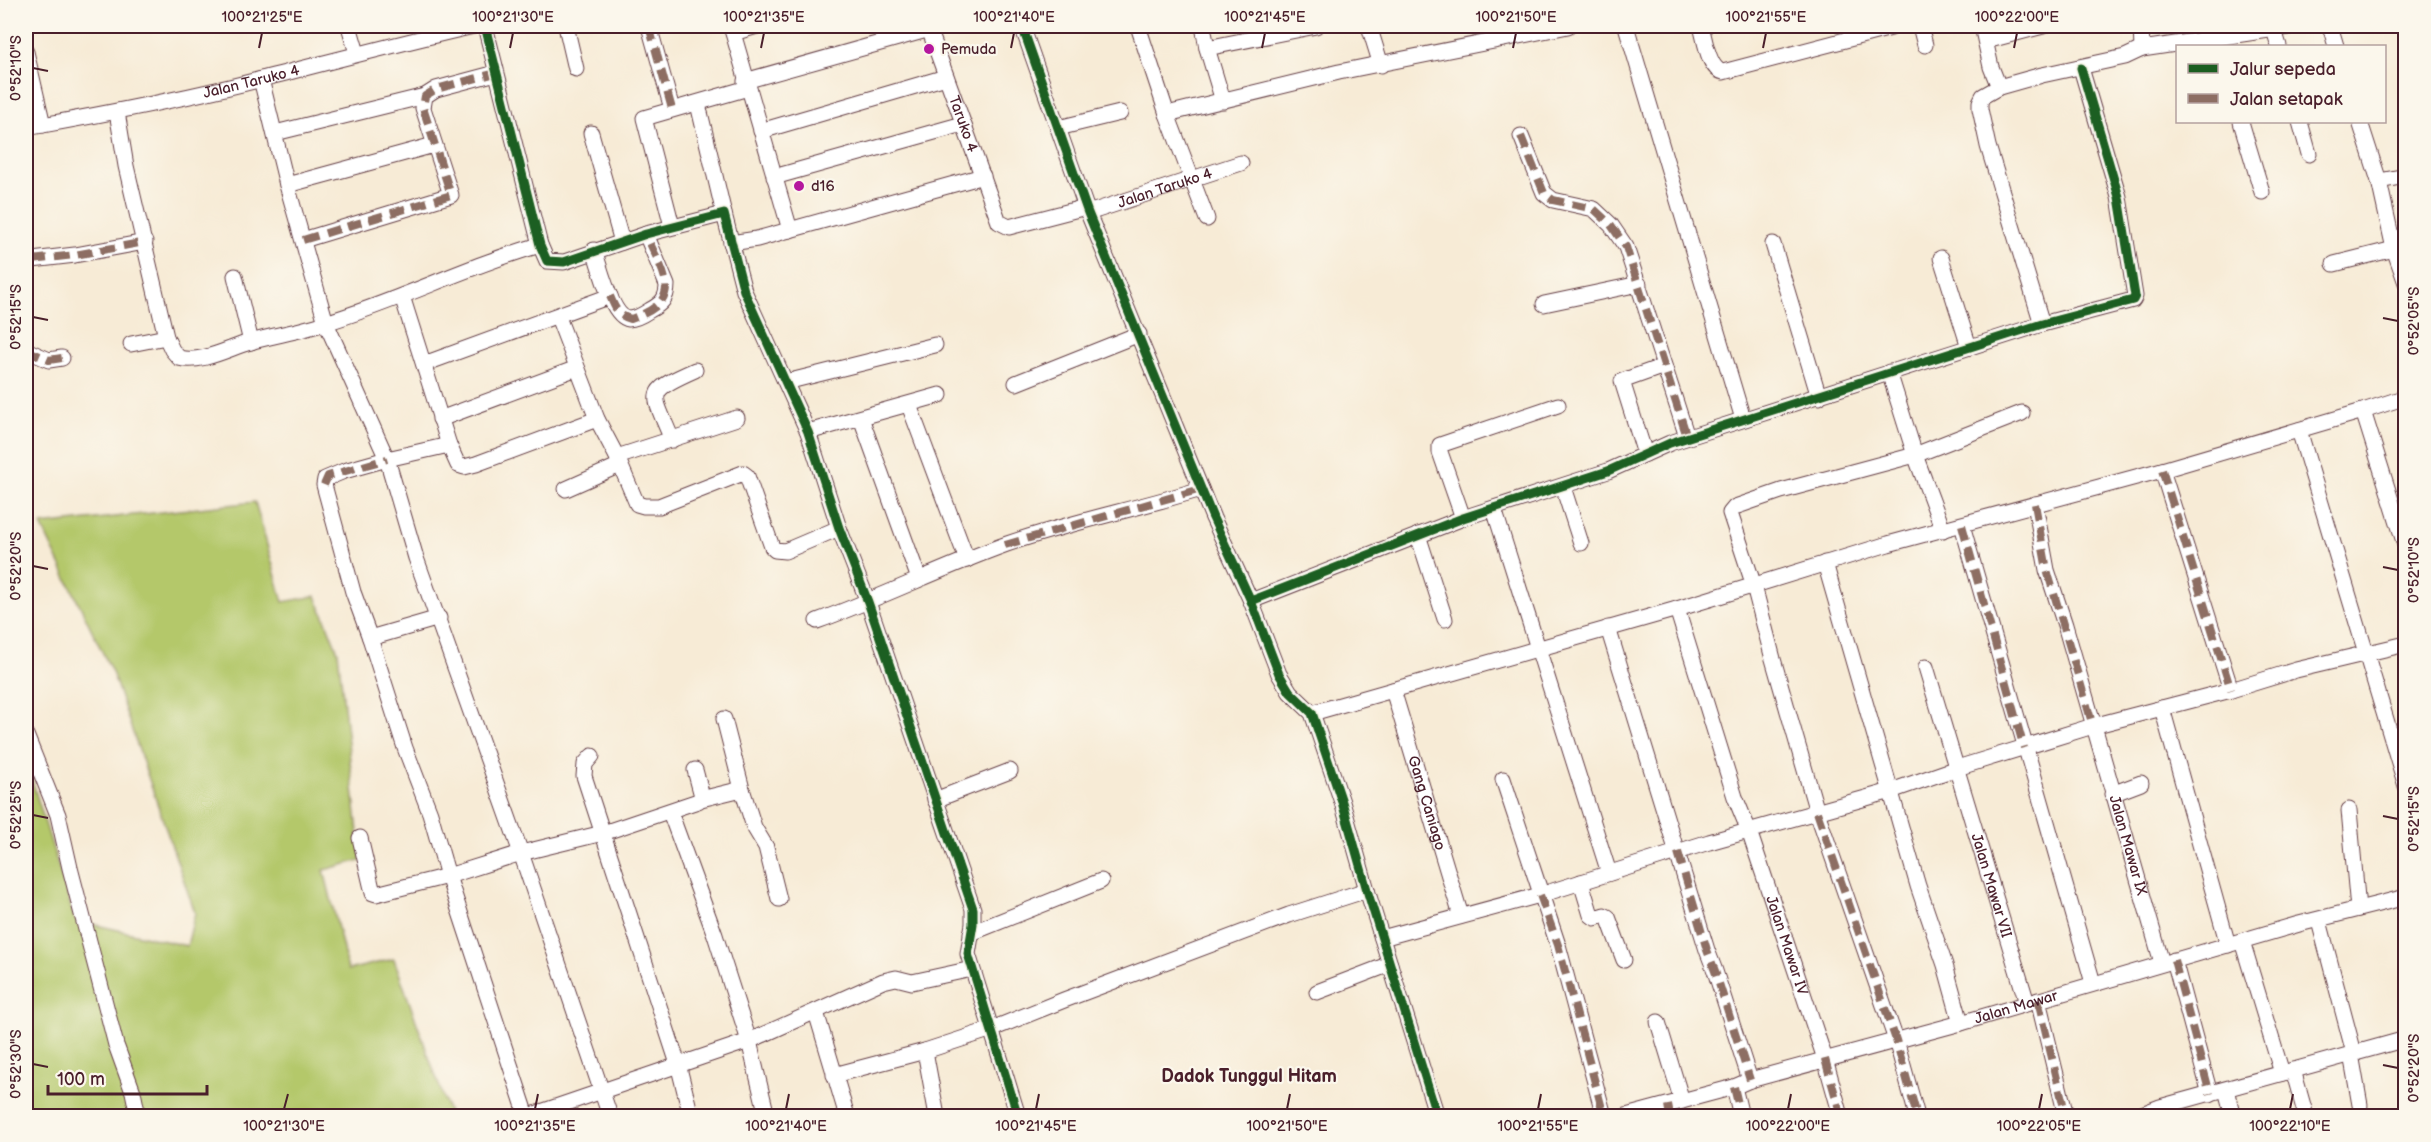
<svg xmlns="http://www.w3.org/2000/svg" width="2431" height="1142" viewBox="0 0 2431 1142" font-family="'Balsamiq Sans',sans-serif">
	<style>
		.green { fill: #b4c86b; stroke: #7f744b; stroke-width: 1.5 }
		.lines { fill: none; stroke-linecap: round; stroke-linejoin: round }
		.minor-casing { stroke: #643e45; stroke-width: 17 }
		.minor { stroke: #fff; stroke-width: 15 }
		.quiet { stroke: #8d6e63; stroke-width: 8; stroke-dasharray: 15 8; stroke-linecap: butt }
		.cycleway-casing { stroke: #fbf7ec; stroke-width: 13 }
		.cycleway { stroke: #1b5e20; stroke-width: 9 }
		.ticks { fill: none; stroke: #4a1f2b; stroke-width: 2 }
		.poi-dot { fill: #b5179e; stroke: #fbf7ec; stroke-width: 2 }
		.labels { text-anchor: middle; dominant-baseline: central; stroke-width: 4.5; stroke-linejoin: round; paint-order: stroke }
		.poi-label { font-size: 15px; fill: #4a1f2b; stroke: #fbf7ec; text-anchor: start }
		.street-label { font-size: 15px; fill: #4a1f2b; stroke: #fbf7ec }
		.quarter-label { font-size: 18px; font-weight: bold; fill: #4a1f2b; stroke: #fbf7ec }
		.neatline { fill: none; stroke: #4a1f2b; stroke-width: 2 }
		.ticks-label { font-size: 15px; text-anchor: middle; fill: #4a1f2b }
	</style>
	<rect width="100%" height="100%" fill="#fbf7ec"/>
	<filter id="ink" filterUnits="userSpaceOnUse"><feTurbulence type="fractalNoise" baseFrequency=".0167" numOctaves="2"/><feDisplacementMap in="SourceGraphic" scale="12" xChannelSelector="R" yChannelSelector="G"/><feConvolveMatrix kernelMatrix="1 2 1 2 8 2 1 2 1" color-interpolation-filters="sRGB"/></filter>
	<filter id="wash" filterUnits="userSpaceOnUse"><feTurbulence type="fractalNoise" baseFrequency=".008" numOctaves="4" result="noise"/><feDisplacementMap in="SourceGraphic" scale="24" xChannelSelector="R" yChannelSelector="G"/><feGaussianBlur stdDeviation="1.35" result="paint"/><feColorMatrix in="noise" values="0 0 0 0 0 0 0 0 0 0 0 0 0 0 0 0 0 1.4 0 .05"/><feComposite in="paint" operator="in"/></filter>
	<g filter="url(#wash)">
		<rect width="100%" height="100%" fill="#f7ebd6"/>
		<path class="green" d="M255 502 283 602 316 596 338 652 361 860 324 870 348 970 394 959 450 1116H26V761L75 920 187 946 195 913 112 672 41 525Z"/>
	</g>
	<g filter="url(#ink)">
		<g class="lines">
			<defs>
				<g id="minor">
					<path d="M349 26 357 53"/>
					<path d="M485 26 540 245 547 261 564 262 646 234 724 214 744 291 808 432 839 528 868 602 973 909V924L968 954 1018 1116"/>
					<path d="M566 26 576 69"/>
					<path d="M649 26 672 109"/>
					<path d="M731 26 790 230"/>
					<path id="s1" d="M928 26 999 222 1009 227 1086 207"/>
					<path d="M1022 26 1088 213 1213 518 1251 601 1279 674 1290 692 1312 713 1342 802 1367 890 1437 1116"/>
					<path d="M1138 26 1167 114 1339 72 1568 26"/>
					<path d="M1203 26 1207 48 1223 101"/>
					<path d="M1369 26 1381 65"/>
					<path d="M1626 26 1743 419"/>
					<path d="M1701 26C1705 39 1708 69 1723 72L1891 28"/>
					<path d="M1920 26 1925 45"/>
					<path d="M1982 26 1991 67 1999 87"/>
					<path d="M2141 26 2142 49 2296 26"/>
					<path d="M2330 26 2336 46"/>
					<path d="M2274 30 2279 46"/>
					<path d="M733 33 757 26"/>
					<path d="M1986 41 2043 26"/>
					<path d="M1207 48 1316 26"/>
					<path d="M26 52 43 125"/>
					<path d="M261 79 287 185 326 323 387 459 416 558 521 853 603 833 698 801 702 796 695 770"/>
					<path d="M745 81 930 29"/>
					<path d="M698 104 724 214"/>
					<path d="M117 112 126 166 166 337 172 350 179 358C201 364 229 348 250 342 275 335 301 331 325 323 399 301 466 266 540 245"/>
					<path d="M1167 114 1207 219"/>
					<path d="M2241 122 2262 192"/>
					<path d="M2300 122 2309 154"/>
					<path d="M2360 122 2379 181 2394 249 2406 283"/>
					<path id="s2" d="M26 128C105 114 184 99 262 79 333 61 403 42 474 26"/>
					<path d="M1058 128 1120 113"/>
					<path d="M761 131 946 77"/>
					<path d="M275 133 425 96"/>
					<path d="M591 133 622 242"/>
					<path d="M1521 136 1544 193 1553 200 1594 209 1611 225 1626 247 1687 437"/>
					<path d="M774 177 963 124"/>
					<path d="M2379 181 2406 176"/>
					<path d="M287 185 434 145"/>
					<path id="s3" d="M1088 213 1241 163"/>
					<path d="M672 226 644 118 748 88"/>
					<path d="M303 240 451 195 423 108 425 96 436 89 496 73"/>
					<path d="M731 243 757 239 983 176"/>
					<path d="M1773 244 1819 397"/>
					<path d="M594 250C600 266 611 317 629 319 636 319 644 314 650 310 661 304 667 299 667 285L646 234"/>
					<path d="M1941 258 1969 347"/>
					<path d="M32 260 75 255 145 242"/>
					<path d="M2334 264 2394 249"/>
					<path d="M235 276 251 342"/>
					<path d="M402 296 449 445 458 465 464 467 476 464 597 419"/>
					<path d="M1544 304 1639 284"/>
					<path d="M558 317 597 419 617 457 637 504 644 506H659L743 473 747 476 772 547 775 550 785 551 839 528"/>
					<path d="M2042 324 1988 146 1980 109V102L1983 96 1999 87 2042 75 2125 57 2142 49"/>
					<path d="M131 344 166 337"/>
					<path d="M26 350 49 360 62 358"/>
					<path d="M424 364 610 296"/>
					<path d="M1889 372 1915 455 1943 530"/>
					<path d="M786 382 935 345"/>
					<path d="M1016 383 1139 334"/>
					<path d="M909 405 967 560"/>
					<path d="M2363 411 2406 548"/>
					<path d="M861 418 919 579"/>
					<path d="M440 419 577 368"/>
					<path d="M2299 430 2406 786"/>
					<path d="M808 432 940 395"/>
					<path d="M672 440C653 392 643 393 695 370"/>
					<path d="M1645 454 1622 381 1664 366"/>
					<path d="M617 457 737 418"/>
					<path d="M2162 470 2231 690"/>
					<path d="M1563 487 1581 543"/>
					<path d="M566 489 620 465"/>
					<path id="s4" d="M2035 504 2047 570 2065 625 2162 963"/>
					<path d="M1494 509 1609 873"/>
					<path d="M1463 518 1440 452V445L1558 405"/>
					<path d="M1962 525 2093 983"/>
					<path d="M1418 535 1445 619"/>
					<path d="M1825 563 1918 886 1945 965 1961 1023"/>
					<path d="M1251 601 1463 518 1608 471 1670 443 2042 324 2133 300 2135 296 2119 197 2081 68"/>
					<path id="s5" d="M1677 609 1735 797 1749 831 1825 1059 1841 1116"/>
					<path d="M439 618 370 638 405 748 430 813 448 876 527 1116"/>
					<path d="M817 621C881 598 943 567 1007 544 1070 522 1137 509 1201 489"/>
					<path d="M1608 628 1707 950 1715 971 1750 1080"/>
					<path d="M370 638 353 592 324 485 325 479 344 471 387 459 449 445"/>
					<path id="s6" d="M1926 667 2027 1003"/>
					<path id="s7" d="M1393 690 1461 916"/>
					<path d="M2162 708 2228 945"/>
					<path d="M1312 713 1677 609 1888 544 2162 470 2363 411 2406 397"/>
					<path d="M724 719 742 789 754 827 766 847 779 899"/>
					<path d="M26 735 58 815 70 868 116 1045 133 1092 138 1116"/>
					<path d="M592 756 585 764 584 776 678 1064 691 1116"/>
					<path d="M1503 779 1558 945 1604 1116"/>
					<path d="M2112 794 2141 783"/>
					<path d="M701 799 742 789"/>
					<path d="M935 800 1010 771"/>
					<path d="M2349 810 2358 909"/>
					<path d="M670 812 715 935 749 1041 767 1116"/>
					<path d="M360 838 373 893 376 894 448 876 521 853 610 1116"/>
					<path d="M1581 882 1591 915 1595 918 1604 915 1608 917 1624 960"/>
					<path d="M2319 921 2354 1053"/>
					<path d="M971 933 1101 881"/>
					<path d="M1382 938 1540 895 1709 842 1891 791 1957 768 2093 726 2231 690 2296 670 2406 644"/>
					<path d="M2242 941 2282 1073"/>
					<path d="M2174 960 2210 1094"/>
					<path d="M1317 992 1390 964"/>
					<path d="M2038 1000 2066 1116"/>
					<path d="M816 1012 847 1116"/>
					<path d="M1658 1022 1682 1101"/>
					<path d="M925 1051 937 1116"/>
					<path d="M2351 1054 2360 1105"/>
					<path d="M2293 1070 2306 1116"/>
					<path d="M834 1075 925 1051 992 1029 1064 1000 1289 915 1367 890"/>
					<path d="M1734 1087 1741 1116"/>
					<path d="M2226 1090 2233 1116"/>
					<path d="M529 1116 749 1041 883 981 896 978 912 982 972 969"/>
					<path id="s8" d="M1626 1116 1734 1087 1750 1080 1961 1023 2299 924 2406 897"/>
					<path d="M1917 1116 1896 1040 1817 812 1773 659 1754 586 1730 513 1735 507 1781 491 1915 455 2022 413"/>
					<path d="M2137 1116 2160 1107 2406 1039"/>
				</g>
			</defs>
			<use href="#minor" class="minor-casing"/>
			<use href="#minor" class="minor"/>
			<g class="quiet">
				<path d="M649 26 672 109"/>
				<path d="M1521 136 1544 193 1553 200 1594 209 1611 225 1626 247 1687 437"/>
				<path d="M303 240 451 195 423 108 425 96 436 89 496 73"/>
				<path d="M32 260 75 255 145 242"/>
				<path d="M610 296C615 308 618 316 631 319 687 299 663 275 646 234"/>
				<path d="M26 350 49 360 62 358"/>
				<path d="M2162 470 2231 690"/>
				<path d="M324 485 328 476 387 459"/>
				<path d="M2035 504 2047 570 2093 726"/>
				<path d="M1962 525 2024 748"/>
				<path d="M1005 545 1201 489"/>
				<path d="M1817 812 1896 1040 1917 1116"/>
				<path d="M1678 852 1707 950 1715 971 1750 1080"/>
				<path d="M1540 895 1558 945 1604 1116"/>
				<path d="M2174 960 2210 1094"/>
				<path d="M2038 1000 2066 1116"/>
				<path d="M1825 1059 1841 1116"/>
				<path d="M1734 1087 1741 1116"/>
				<path d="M1668 1105 1670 1116"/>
			</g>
			<defs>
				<g id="cycleway">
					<path d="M485 26 540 245 547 261 564 262 646 234 724 214 744 291 808 432 839 528 868 602 973 909V924L968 954 1018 1116"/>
					<path d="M1022 26 1088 213 1213 518 1251 601 1279 674 1290 692 1312 713 1342 802 1367 890 1437 1116"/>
					<path d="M1251 601 1463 518 1608 471 1670 443 2042 324 2133 300 2135 296 2119 197 2081 68"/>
				</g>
			</defs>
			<use href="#cycleway" class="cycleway-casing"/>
			<use href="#cycleway" class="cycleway"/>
		</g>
	</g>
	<path class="ticks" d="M259 48 262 33M510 48 513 33M761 48 764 33M1011 48 1014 33M1262 48 1265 33M1513 48 1516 33M1763 48 1766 33M2014 48 2017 33M33 68 48 71M33 317 48 320M2383 318 2398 321M33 566 48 569M2383 567 2398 570M33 815 48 818M2383 816 2398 819M33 1064 48 1067M2383 1065 2398 1068M284 1109 288 1094M535 1109 538 1094M786 1109 789 1094M1036 1109 1039 1094M1287 1109 1290 1094M1538 1109 1541 1094M1788 1109 1791 1094M2039 1109 2042 1094M2290 1109 2293 1094"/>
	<g class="poi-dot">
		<circle cx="929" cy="49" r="6"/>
		<circle cx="799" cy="186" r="6"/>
	</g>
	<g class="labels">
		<g class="poi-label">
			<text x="941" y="49">Pemuda</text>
			<text x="811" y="186">d16</text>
		</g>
		<g class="street-label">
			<text stroke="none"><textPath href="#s2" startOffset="230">Jalan Taruko 4</textPath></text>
			<text stroke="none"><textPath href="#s1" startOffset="104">Taruko 4</textPath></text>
			<text stroke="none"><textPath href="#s3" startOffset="81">Jalan Taruko 4</textPath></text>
			<text stroke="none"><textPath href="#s7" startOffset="118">Gang Caniago</textPath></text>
			<text stroke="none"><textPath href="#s4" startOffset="354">Jalan Mawar IX</textPath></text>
			<text stroke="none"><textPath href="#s6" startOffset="228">Jalan Mawar VII</textPath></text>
			<text stroke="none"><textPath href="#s5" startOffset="354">Jalan Mawar IV</textPath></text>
			<text stroke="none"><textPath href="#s8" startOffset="405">Jalan Mawar</textPath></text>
		</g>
		<g class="quarter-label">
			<text x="1249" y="1076">Dadok Tunggul Hitam</text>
		</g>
	</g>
	<rect width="2431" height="1142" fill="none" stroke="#fbf7ec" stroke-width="66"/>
	<rect x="2176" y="45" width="210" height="78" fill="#fbf7ec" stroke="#b4a19f" stroke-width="1.5"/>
	<rect x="2188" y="64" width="30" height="9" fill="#1b5e20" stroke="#b4a19f" stroke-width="1.5"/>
	<text x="2230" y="75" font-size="18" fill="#4a1f2b">Jalur sepeda</text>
	<rect x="2188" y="94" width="30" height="9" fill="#8d6e63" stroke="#b4a19f" stroke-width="1.5"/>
	<text x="2230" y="105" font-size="18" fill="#4a1f2b">Jalan setapak</text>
	<path d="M48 1085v9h159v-9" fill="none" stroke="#4a1f2b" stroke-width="3"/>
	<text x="57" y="1085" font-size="18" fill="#4a1f2b" stroke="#fbf7ec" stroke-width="4.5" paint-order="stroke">100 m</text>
	<rect x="33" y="33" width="2365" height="1076" class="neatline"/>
	<g class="ticks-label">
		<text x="262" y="22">100°21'25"E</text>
		<text x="513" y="22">100°21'30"E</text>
		<text x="764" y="22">100°21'35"E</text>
		<text x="1014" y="22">100°21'40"E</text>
		<text x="1265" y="22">100°21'45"E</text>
		<text x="1516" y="22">100°21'50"E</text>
		<text x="1766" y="22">100°21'55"E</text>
		<text x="2017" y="22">100°22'00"E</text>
		<text transform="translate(16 68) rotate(-90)" y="5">0°52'10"S</text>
		<text transform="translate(16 317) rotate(-90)" y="5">0°52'15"S</text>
		<text transform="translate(2414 321) rotate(-90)" y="5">0°52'05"S</text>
		<text transform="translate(16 566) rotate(-90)" y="5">0°52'20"S</text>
		<text transform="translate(2414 570) rotate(-90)" y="5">0°52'10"S</text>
		<text transform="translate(16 815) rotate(-90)" y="5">0°52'25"S</text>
		<text transform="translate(2414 819) rotate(-90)" y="5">0°52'15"S</text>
		<text transform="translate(16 1064) rotate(-90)" y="5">0°52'30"S</text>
		<text transform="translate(2414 1068) rotate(-90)" y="5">0°52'20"S</text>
		<text x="284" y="1131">100°21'30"E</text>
		<text x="535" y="1131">100°21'35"E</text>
		<text x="786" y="1131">100°21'40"E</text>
		<text x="1036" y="1131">100°21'45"E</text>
		<text x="1287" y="1131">100°21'50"E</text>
		<text x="1538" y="1131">100°21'55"E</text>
		<text x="1788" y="1131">100°22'00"E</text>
		<text x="2039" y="1131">100°22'05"E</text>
		<text x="2290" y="1131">100°22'10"E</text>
	</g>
</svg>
